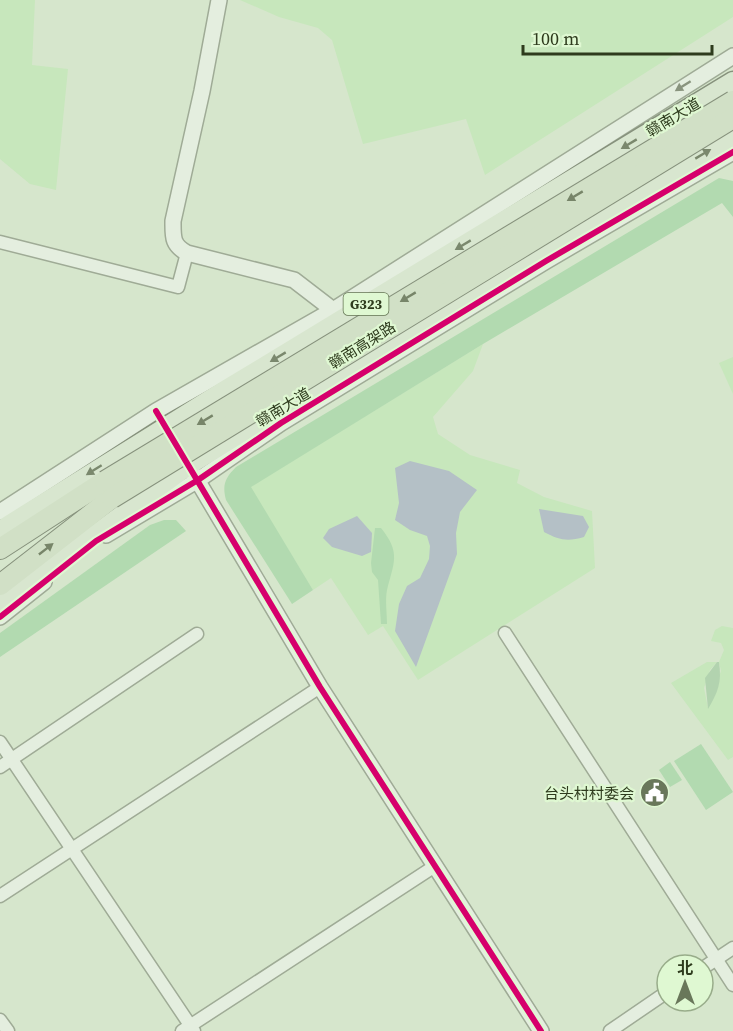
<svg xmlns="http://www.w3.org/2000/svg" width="733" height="1031" viewBox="0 0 733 1031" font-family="'Source Serif 4','Noto Sans SC',serif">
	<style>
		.farmland { fill: #c7e7bc }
		.green { fill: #b2dab0 }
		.cemetery { fill: #b2d3af }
		.water { fill: #b4c0c6 }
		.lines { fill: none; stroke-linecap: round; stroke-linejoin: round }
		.minor-casing { stroke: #9fab96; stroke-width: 15 }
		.tertiary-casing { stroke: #9fab96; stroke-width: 18 }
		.primary-casing { stroke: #86917c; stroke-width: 21 }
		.trunk-casing { stroke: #86917c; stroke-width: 22 }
		.minor { stroke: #e4eedf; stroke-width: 12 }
		.tertiary { stroke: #e4eedf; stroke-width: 15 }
		.primary { stroke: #d8e6cf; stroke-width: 18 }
		.trunk { stroke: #d1e0c6; stroke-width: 20 }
		.trunk-bridge-casing { stroke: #86917c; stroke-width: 22; stroke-linecap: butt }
		.trunk-bridge { stroke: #d1e0c6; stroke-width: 20 }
		.cycleway-casing { stroke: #dff8d2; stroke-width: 10 }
		.cycleway { stroke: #d6006c; stroke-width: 6 }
		.oneway { fill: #89947e }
		.oneway2 { fill: #7a886d }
		.oneway3 { fill: #778569 }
		.labels { text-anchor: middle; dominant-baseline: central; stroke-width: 4.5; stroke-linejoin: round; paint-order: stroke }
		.shield { fill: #dff8d2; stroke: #637453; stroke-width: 1.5 }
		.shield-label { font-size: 14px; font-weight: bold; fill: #2e3b1d }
		.street-label { font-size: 15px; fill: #2e3b1d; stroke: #dff8d2 }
		.poi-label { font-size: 15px; fill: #2e3b1d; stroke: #dff8d2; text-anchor: end }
	</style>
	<rect width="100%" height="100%" fill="#d6e6cc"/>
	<g class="farmland">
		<path d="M0 0H35L32 65 68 69 56 190 30 184 0 159Z"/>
		<path d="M240 0H733V17L485 175 466 119 363 144 332 40 318 28 279 17Z"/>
		<path d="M483 344 473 371 433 417 438 434 470 455 520 470 517 483 544 497 592 511 595 568 418 680 383 626 368 635 331 578 313 590 250 487Z"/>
		<path d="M733 357V394L719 363Z"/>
		<path d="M722 626 733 628V757L728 760 671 683 707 662H717L710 670 704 688 708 708 721 671 719 662 724 650 721 643 711 641 715 630Z"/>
	</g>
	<g class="green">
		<path d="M719 178 733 181V217L722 203 483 344 251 487 313 590 292 604 226 500C222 485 225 478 236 467Z"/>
		<path d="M164 520H176L186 531 0 657V633L150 525Z"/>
		<path d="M375 528H381C401 553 394 562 387 590 385 600 387 613 387 624H381L378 580 372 572 371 563Z"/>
		<path d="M701 744 733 792 706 810 674 761Z"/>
		<path d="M670 762 682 780 670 787 659 770Z"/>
	</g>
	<path class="cemetery" d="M717 662H719C722 682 718 692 708 709L705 678Z"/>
	<g class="water">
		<path d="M410 461 449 471 477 490 460 512 456 533 457 554 416 667 395 631 399 604 407 586 420 578 429 559 430 546 427 536 410 530 395 520 399 503 395 468Z"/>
		<path d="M539 509 583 516 589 527 584 537C567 542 559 540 544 532Z"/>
		<path d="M357 516 372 533 371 552 362 556 332 547 323 538 329 529Z"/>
	</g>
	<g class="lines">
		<defs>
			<g id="minor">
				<path d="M0 242 178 287 187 253"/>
				<path d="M505 633 733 985"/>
				<path d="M0 742 194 1031"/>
				<path d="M0 767 197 634"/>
				<path d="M0 896 320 687"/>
				<path d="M703 968 733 948"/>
				<path d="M0 1020 8 1031"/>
				<path d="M182 1031 435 866"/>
				<path d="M610 1031 667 992"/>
			</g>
			<g id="tertiary">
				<path d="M219 0 202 91 173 221C173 237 172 245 187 253L294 280 333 310"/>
				<path d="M193 473 320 687 541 1031"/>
				<path d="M0 512 156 411 333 310 733 56"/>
				<path d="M106 535 198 480 281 423 546 261 733 152"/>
				<path d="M0 617 44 582"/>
			</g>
			<g id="primary">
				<path d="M0 530 223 391 733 81"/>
				<path d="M0 604 188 466 427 318 733 136"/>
			</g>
			<g id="trunk">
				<path d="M0 549 105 481"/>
				<path d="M0 585 112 498"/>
			</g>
		</defs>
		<use href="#minor" class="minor-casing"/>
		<use href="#tertiary" class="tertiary-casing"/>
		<use href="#primary" class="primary-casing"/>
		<use href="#trunk" class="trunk-casing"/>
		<use href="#minor" class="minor"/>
		<use href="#tertiary" class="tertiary"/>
		<use href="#primary" class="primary"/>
		<use href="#trunk" class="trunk"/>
		<defs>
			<g id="trunk-bridge">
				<path d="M105 481 733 101"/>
				<path d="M112 498 733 118"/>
			</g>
		</defs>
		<use href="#trunk-bridge" class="trunk-bridge-casing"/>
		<use href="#trunk-bridge" class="trunk-bridge"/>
		<defs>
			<g id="cycleway">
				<path d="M156 411 320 687 541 1031"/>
				<path d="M0 617 96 541 198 480 281 423 546 261 733 152"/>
			</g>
		</defs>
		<use href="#cycleway" class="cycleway-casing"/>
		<use href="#cycleway" class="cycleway"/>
	</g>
	<defs><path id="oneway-solid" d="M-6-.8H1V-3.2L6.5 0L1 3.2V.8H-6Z" transform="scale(1.5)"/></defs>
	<use class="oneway" href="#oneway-solid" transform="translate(683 86) rotate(148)"/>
	<g class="oneway2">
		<use href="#oneway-solid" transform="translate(629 144) rotate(149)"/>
		<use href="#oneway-solid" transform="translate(703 154) rotate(-31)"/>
		<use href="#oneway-solid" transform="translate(463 245) rotate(149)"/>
		<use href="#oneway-solid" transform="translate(278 357) rotate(149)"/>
		<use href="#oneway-solid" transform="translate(94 470) rotate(148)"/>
	</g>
	<g class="oneway3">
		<use href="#oneway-solid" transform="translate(575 196) rotate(149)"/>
		<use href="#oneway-solid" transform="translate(408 297) rotate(149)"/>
		<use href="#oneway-solid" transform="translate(205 420) rotate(149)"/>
		<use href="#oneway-solid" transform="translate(46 549) rotate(-38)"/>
	</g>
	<defs>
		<symbol id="civic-disc" viewBox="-11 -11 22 22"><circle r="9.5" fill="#69775a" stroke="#dff8d2"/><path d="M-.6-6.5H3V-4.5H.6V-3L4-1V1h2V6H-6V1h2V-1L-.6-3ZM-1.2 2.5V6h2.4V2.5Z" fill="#fff"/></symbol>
	</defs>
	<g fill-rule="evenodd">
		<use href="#civic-disc" x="638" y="776" width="33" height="33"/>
	</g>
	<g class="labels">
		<rect class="shield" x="343.5" y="293" width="45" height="22" rx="4.5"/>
		<g class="shield-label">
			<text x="366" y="304">G323</text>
		</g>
		<g class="street-label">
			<text transform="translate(673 117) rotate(-31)">赣南大道</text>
			<text transform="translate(362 345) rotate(-32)">赣南高架路</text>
			<text transform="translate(283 407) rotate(-31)">赣南大道</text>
		</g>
		<g class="poi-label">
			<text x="634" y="793">台头村村委会</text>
		</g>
	</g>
	<g transform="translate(685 983)"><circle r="28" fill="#dff8d2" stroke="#98ac8a" stroke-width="1.5"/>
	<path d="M0-4.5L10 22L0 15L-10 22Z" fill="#69775a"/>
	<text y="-9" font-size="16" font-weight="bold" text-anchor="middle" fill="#2e3b1d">北</text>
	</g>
	<path d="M523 45v9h189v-9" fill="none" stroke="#2e3b1d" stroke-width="3"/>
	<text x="532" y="45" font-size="18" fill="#2e3b1d" stroke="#dff8d2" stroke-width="4.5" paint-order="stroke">100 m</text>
</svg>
